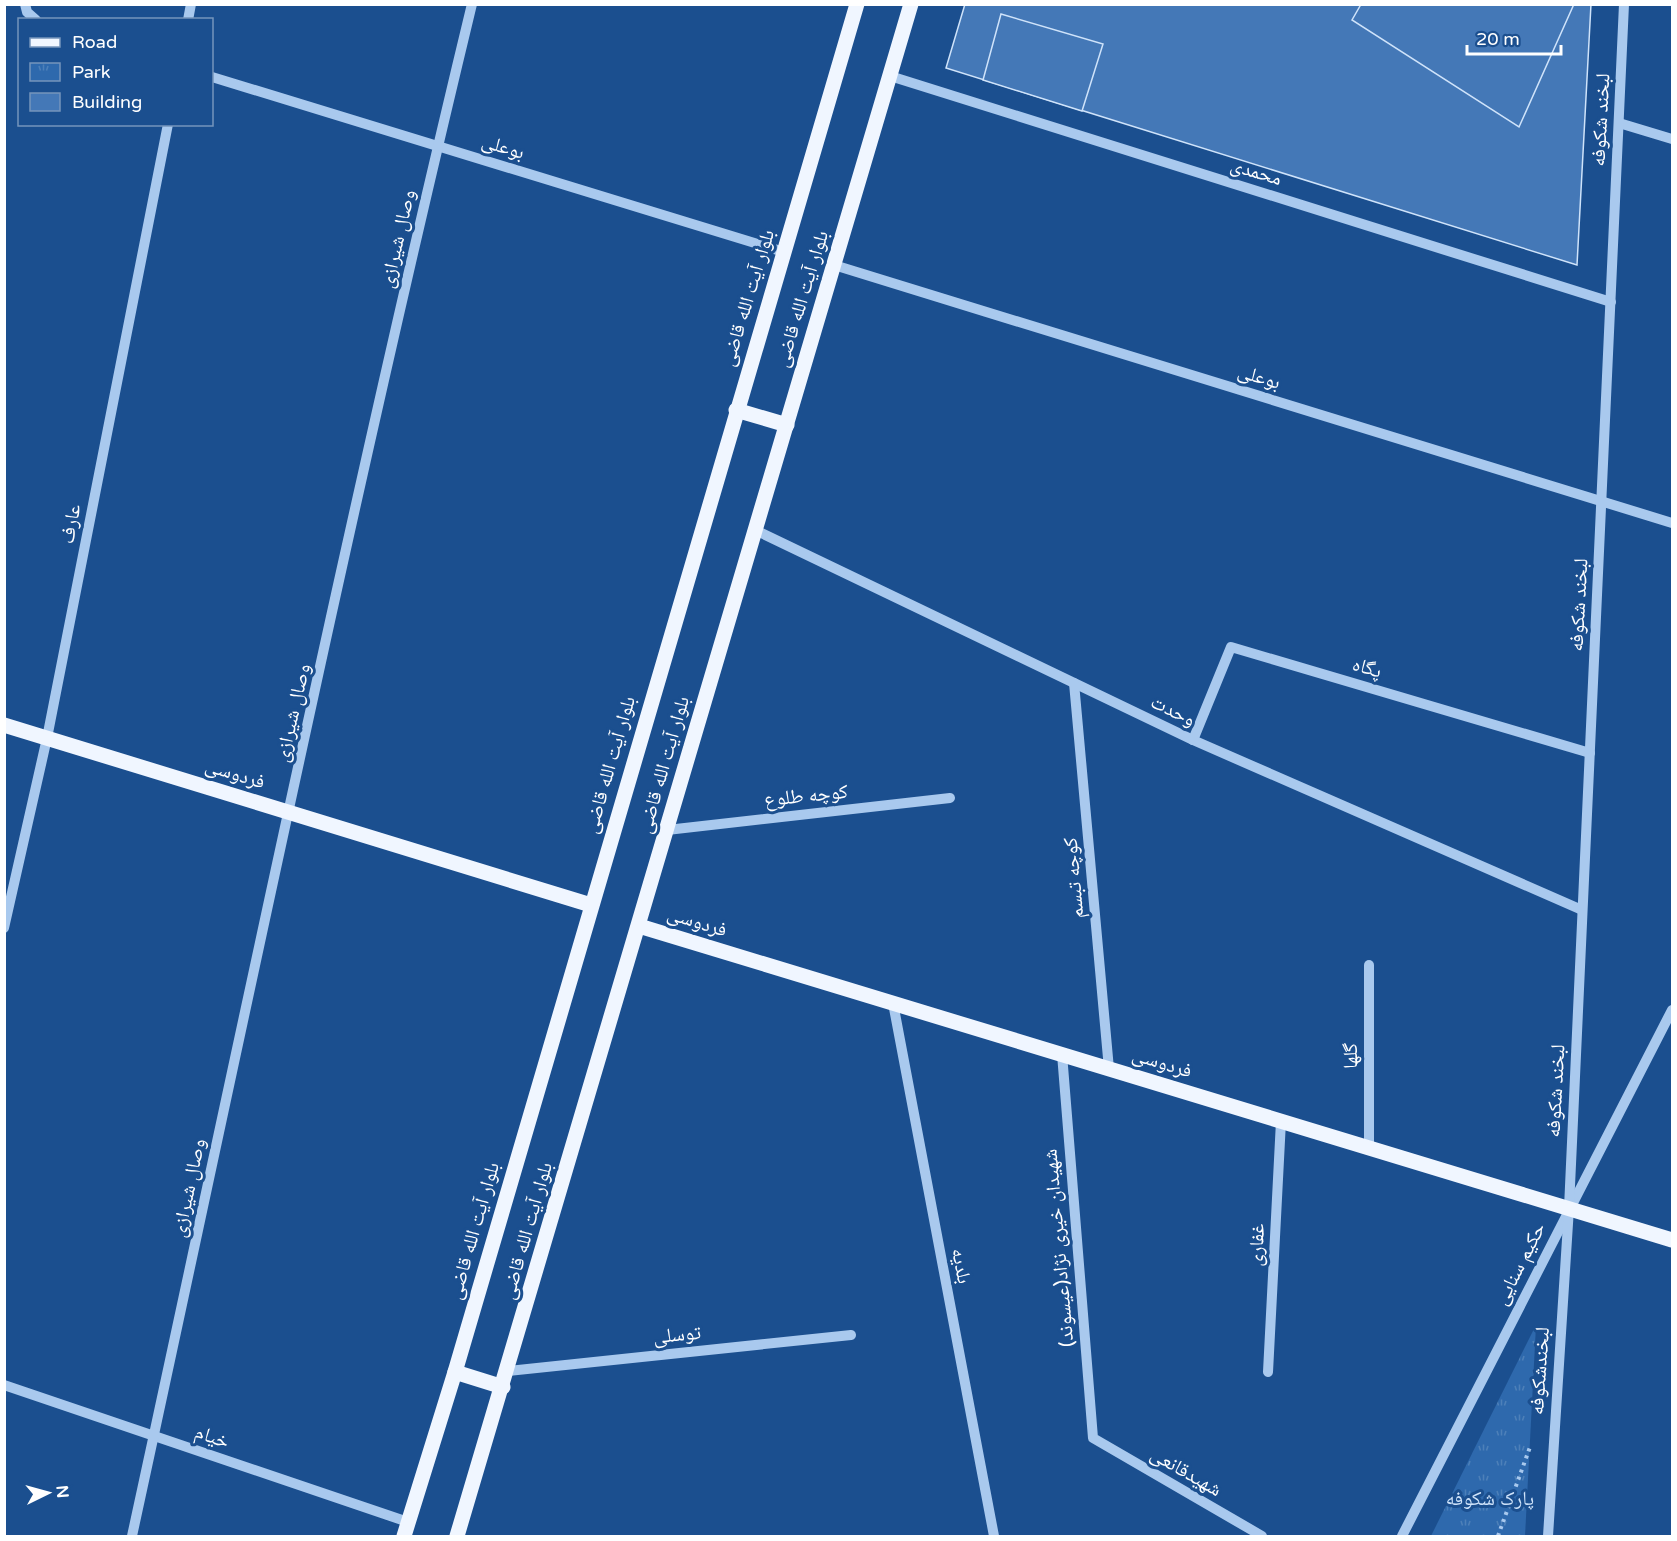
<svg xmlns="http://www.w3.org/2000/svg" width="1677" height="1541" viewBox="0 0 1677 1541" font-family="'Varela Round','Noto Naskh Arabic',sans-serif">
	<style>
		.park { fill: url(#park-tufts) }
		.building { fill: #4478b7; stroke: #cfe3fa; stroke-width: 1.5 }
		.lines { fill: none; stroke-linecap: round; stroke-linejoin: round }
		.path { stroke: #a9c9ee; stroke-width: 4; stroke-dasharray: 3 4.5; stroke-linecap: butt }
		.minor { stroke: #a9c9ee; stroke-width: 10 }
		.major { stroke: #f0f6ff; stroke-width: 15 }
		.labels { text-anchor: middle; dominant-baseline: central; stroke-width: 6; stroke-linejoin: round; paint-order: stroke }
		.street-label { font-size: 20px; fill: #fff; stroke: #1b4f8f }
		.park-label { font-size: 20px; fill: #cfe3fa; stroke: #1b4f8f }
	</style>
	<defs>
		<pattern id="park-tufts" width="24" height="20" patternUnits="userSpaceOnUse" patternTransform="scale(1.5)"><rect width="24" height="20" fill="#2e69ad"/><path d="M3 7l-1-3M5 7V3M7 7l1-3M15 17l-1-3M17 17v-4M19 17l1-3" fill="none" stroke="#4d80b9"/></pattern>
	</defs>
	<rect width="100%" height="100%" fill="#1b4f8f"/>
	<path class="park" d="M1536 1325 1525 1536H1431Z"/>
	<g class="building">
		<path d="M965 4H1591L1577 265 946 68Z"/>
		<path d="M1357 4H1574L1519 127 1352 20 1360 6Z"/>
		<path d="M1001 14 1103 44 1082 111 983 80Z"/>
	</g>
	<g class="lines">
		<path class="path" d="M1498 1536 1530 1447"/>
		<g class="minor">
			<path d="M25 4 27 12 36 20"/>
			<path d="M188 20 191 4"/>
			<path d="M890 76 1611 302"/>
			<path d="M212 77 784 252"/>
			<path d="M1619 123 1672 139"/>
			<path d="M834 265 1672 523"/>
			<path d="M755 530 1193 740 1582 910"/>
			<path d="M1074 683 1109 1069"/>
			<path d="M1193 740 1231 647 1590 753"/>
			<path d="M667 830 950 798"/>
			<path d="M4 928 47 738 168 124"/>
			<path d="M893 1003 994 1536"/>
			<path d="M1062 1054 1093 1438 1262 1536"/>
			<path d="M1369 1147V965"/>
			<path d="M508 1371 851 1335"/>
			<path d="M1268 1372 1281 1121"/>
			<path d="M4 1385 408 1522"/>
			<path d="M132 1536C243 1025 349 513 472 4"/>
			<path d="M1402 1536 1672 1010"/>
			<path d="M1548 1536 1569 1208 1624 4"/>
		</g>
		<g class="major">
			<path d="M736 410 787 425"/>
			<path d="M4 725 591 905"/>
			<path d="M639 926 1672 1240"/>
			<path d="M455 1372 503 1387"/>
			<path d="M404 1536 455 1372 857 4"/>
			<path d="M457 1536 911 4"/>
		</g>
	</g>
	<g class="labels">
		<g class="street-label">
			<text transform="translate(1601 120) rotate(-87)">لبخند شکوفه</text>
			<text transform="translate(503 147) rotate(17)">بوعلی</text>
			<text transform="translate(1256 172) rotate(17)">محمدی</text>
			<text transform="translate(398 239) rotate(-77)">وصال شیرازی</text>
			<text transform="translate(748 298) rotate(-73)">بلوار آیت ‌الله قاضی</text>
			<text transform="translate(802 299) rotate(-73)">بلوار آیت‌ الله قاضی</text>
			<text transform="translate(1259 377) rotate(17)">بوعلی</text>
			<text transform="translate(71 524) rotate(-79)">عارف</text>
			<text transform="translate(1579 605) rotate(-87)">لبخند شکوفه</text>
			<text transform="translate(1367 668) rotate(17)">پگاه</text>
			<text transform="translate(1173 711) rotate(26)">وحدت</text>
			<text transform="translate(293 713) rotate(-77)">وصال شیرازی</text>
			<text transform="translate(610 765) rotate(-74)">بلوار آیت ‌الله قاضی</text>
			<text transform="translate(664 765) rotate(-74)">بلوار آیت‌ الله قاضی</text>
			<text transform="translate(235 774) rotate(17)">فردوسی</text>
			<text transform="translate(806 796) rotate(-6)">کوچه طلوع</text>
			<text transform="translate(1074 878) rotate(-95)">کوچه تبسم</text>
			<text transform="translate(697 922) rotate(17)">فردوسی</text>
			<text transform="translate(1351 1056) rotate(-90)">گلها</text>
			<text transform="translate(1162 1063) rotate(17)">فردوسی</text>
			<text transform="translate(1556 1091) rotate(-87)">لبخند شکوفه</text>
			<text transform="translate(189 1188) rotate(-78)">وصال شیرازی</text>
			<text transform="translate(474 1231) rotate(-74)">بلوار آیت ‌الله قاضی</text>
			<text transform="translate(527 1231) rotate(-74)">بلوار آیت‌ الله قاضی</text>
			<text transform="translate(1257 1245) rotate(-87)">غفاری</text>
			<text transform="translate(1059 1248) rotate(-95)">شهیدان خیری نژاد(عیسوند)</text>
			<text transform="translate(1520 1264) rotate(-63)">حکیم سنایی</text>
			<text transform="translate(961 1266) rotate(79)">بلدیه</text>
			<text transform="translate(677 1335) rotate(-6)">توسلی</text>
			<text transform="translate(1540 1371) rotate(-86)">لبخندشکوفه</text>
			<text transform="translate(212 1437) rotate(19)">خیام</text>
			<text transform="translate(1186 1472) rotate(30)">شهیدقانعی</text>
		</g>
		<g class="park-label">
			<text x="1490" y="1499">پارک شکوفه</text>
		</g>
	</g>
	<rect width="1677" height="1541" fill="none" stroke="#ffffff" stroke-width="12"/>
	<rect x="18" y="18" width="195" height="108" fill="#1b4f8f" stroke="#7695bc" stroke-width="1.5"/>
	<rect x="30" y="38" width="30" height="9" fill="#f0f6ff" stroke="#7695bc" stroke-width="1.5"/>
	<text x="72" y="48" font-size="18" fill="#ffffff">Road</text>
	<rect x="30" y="63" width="30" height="18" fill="url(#park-tufts)" stroke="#7695bc" stroke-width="1.5"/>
	<text x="72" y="78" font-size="18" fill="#ffffff">Park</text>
	<rect x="30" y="93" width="30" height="18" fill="#4478b7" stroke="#7695bc" stroke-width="1.5"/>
	<text x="72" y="108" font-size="18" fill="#ffffff">Building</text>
	<g transform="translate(48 1493) rotate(85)" stroke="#1b4f8f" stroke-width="4.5" paint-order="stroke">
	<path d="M0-4.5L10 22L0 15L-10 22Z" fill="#ffffff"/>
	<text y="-9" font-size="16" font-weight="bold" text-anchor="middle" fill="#ffffff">N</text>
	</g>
	<path d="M1467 45v9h94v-9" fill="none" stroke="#ffffff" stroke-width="3"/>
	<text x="1476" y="45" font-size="18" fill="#ffffff" stroke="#1b4f8f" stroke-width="4.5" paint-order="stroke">20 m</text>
</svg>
